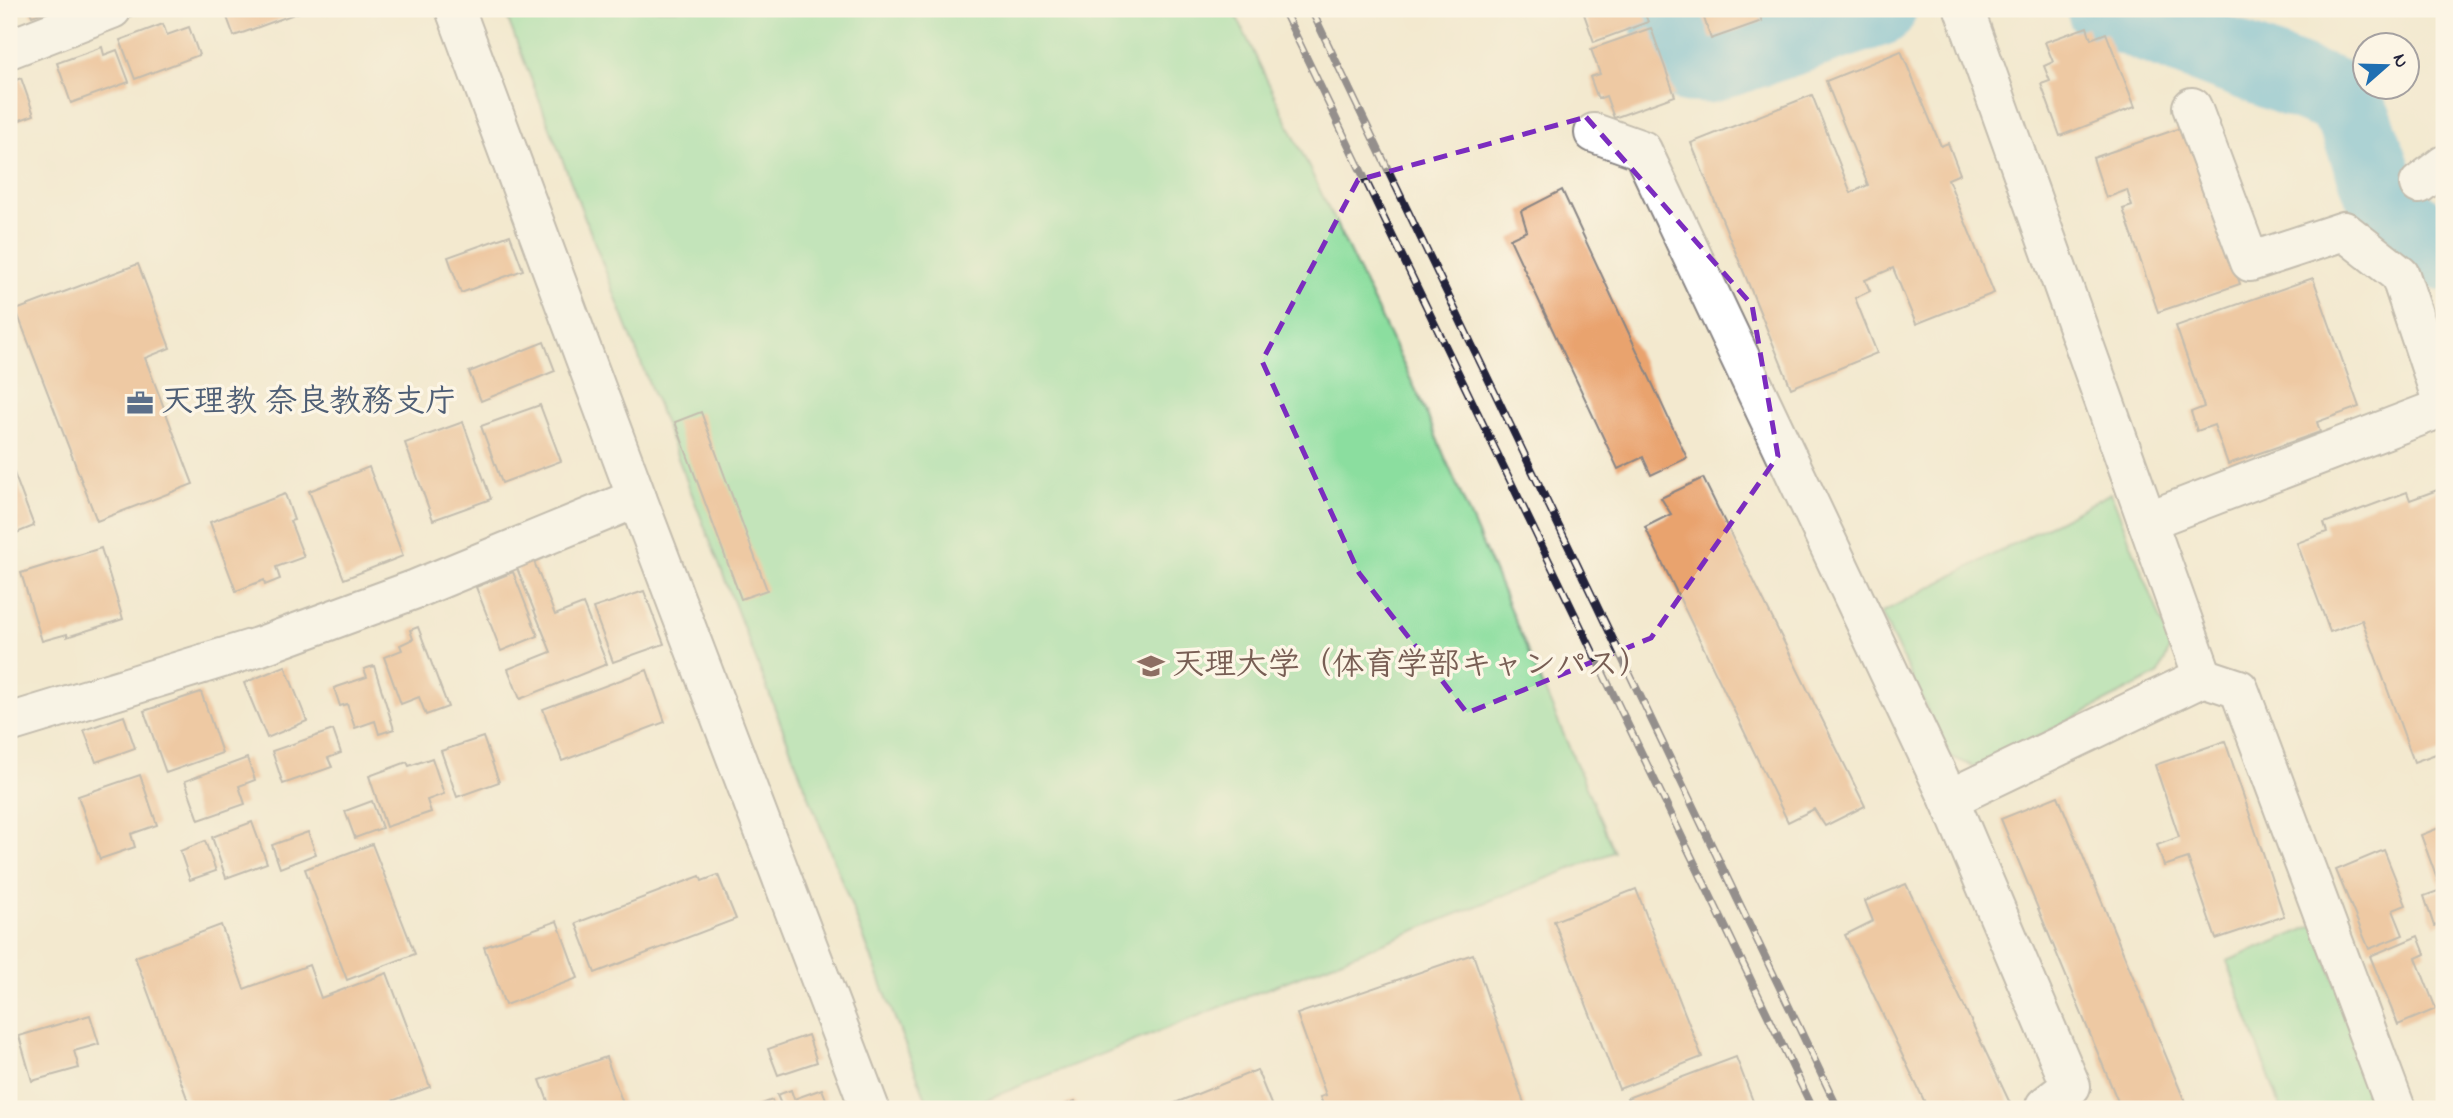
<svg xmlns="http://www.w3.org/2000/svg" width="2453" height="1118" viewBox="0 0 2453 1118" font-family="'Indie Flower','Klee One',sans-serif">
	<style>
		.green { fill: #8bde9f; stroke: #56806d; stroke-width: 2 }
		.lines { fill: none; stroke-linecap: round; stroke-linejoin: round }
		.river { stroke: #59b6d7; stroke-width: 75 }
		.building { fill: #e9a36e }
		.minor-casing { stroke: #8a8685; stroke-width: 42 }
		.minor { stroke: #fff; stroke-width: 38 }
		.rail-casing { stroke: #22223b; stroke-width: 8 }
		.rail { stroke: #fcf5e5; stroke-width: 5; stroke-dasharray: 16; stroke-linecap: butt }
		.marked { fill: none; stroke: #7b2cbf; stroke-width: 5; stroke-dasharray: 14 9; stroke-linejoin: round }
		.labels { text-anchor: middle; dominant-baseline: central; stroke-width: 7; stroke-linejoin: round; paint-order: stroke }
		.service-label { font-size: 32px; font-weight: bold; fill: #4e5e75; stroke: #fcf5e5; text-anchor: start }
		.education-label { font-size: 32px; font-weight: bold; fill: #785e54; stroke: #fcf5e5; text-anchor: start }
	</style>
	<rect width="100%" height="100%" fill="#fcf5e5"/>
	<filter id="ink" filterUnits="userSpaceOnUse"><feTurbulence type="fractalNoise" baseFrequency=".0143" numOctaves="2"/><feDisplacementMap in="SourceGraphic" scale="14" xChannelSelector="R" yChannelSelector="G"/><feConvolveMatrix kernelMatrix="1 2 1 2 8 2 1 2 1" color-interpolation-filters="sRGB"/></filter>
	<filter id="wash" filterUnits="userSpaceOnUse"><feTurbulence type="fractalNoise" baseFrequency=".00686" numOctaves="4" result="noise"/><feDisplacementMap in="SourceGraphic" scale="28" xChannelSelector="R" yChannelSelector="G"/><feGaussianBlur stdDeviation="1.57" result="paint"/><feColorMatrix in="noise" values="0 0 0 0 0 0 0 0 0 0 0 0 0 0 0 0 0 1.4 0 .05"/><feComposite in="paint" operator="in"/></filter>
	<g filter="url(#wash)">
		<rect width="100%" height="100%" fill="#f3e9cf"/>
		<g class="green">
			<path d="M504 9H1233L1420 399 1614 852 962 1109H930Z"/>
			<path d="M2111 493 2171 645 2159 674 1977 768 1949 756 1881 613Z"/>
			<path d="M2315 925 2380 1109H2281L2227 961Z"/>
		</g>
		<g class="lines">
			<g class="river">
				<path d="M1664 9 1675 50 1688 65 1709 66 1879 9"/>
				<path d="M2104 9 2338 97 2356 123 2381 191 2394 212 2419 235 2444 253"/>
			</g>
		</g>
		<g id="blocks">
			<g class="building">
				<path d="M29 9H52L32 16Z"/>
				<path d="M224 9H299L300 12 234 36Z"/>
				<path d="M1597 9H1643L1648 22 1594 42 1584 14Z"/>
				<path d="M1701 9H1757L1762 21 1711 39Z"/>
				<path d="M163 24 167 35 189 27 199 55 135 79 120 40Z"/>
				<path d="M2087 27 2091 39 2106 33 2135 107 2060 136 2041 84 2050 81 2044 66 2053 62 2045 42Z"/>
				<path d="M1651 28 1675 96 1614 118 1606 96 1598 99 1590 77 1600 74 1591 49Z"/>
				<path d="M102 47 104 55 117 50 129 82 71 103 57 63Z"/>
				<path d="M1901 51 1941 146 1948 143 1960 174 1948 179 1994 293 1916 324 1893 268 1865 280 1870 291 1855 298 1877 353 1791 388 1691 143 1812 95 1851 193 1868 185 1826 81Z"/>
				<path d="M21 78 34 115 9 124V83Z"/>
				<path d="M2186 126 2240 284 2158 312 2123 209 2132 206 2127 190 2106 198 2093 158Z"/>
				<path d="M1562 190 1687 458 1651 475 1643 457 1618 469 1510 239 1527 231 1521 211Z"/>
				<path d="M510 235 523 270 461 293 448 257Z"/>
				<path d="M138 264 170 348 145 358 193 484 97 521 16 310Z"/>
				<path d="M2313 278 2359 407 2317 422 2320 432 2228 464 2214 425 2197 431 2191 412 2204 407 2176 326Z"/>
				<path d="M544 342 555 371 481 401 469 372Z"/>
				<path d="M540 405 561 461 502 483 481 426Z"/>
				<path d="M701 412 767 590 741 599 675 422Z"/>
				<path d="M463 422 491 499 433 520 405 443Z"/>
				<path d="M9 460 34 526 9 536Z"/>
				<path d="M369 467 403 556 344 579 309 491Z"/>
				<path d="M1703 478 1865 806 1825 826 1814 809 1788 822 1645 527 1671 514 1661 498Z"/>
				<path d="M2443 488 2444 751 2414 762 2362 620 2330 632 2297 543 2327 532 2324 523 2407 492 2410 500Z"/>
				<path d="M285 494 294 520 290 521 304 557 276 567 280 579 265 585 264 580 236 591 210 522Z"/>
				<path d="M101 548 123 619 67 637V634L42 641 21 573Z"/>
				<path d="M531 554 555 615 583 604 607 664 520 699 508 669 551 652 514 561Z"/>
				<path d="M513 572 538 636 501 651 476 587Z"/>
				<path d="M644 591 664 644 613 662 593 608Z"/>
				<path d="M418 627 448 707 426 715 419 697 401 704 384 657 402 650 400 645 413 639 410 630Z"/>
				<path d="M285 666 307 721 267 738 244 683Z"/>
				<path d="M374 666 394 729 379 734 375 721 355 728 347 704 340 706 334 688 367 677 364 669Z"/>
				<path d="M647 670 665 722 562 761 543 709Z"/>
				<path d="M201 692 222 753 166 773 144 711Z"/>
				<path d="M124 716 135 748 96 762 84 730Z"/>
				<path d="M333 730 341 753 328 758 332 767 283 784 272 751Z"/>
				<path d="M483 737 499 782 457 797 441 751Z"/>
				<path d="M2225 741 2284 916 2216 939 2188 858 2164 866 2157 845 2179 837 2155 765Z"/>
				<path d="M247 758 255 780 239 786 245 804 199 820 185 781Z"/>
				<path d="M432 758 444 794 427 800 431 812 386 827 369 776 407 762 409 766Z"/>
				<path d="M140 775 157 825 131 834 135 847 100 859 78 796Z"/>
				<path d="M2058 796 2188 1109H2121L2001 819Z"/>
				<path d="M372 801 382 828 355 838 345 811Z"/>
				<path d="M252 822 267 863 226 878 212 837Z"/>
				<path d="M2444 826V922L2434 926 2424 896 2441 890 2421 835Z"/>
				<path d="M308 832 316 854 280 868 272 845Z"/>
				<path d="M205 841 216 871 190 880 180 851Z"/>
				<path d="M372 844 415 954 347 980 305 869Z"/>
				<path d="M2384 850 2406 905 2393 910 2403 935 2369 949 2336 870Z"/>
				<path d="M718 875 736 919 595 973 576 923 700 876 702 881Z"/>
				<path d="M1906 884 2010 1103 1997 1109H1968L1963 1100 1943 1109H1928L1845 935 1873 921 1865 901Z"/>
				<path d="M1636 889 1702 1057 1619 1089 1554 921Z"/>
				<path d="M557 921 578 978 505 1005 484 947Z"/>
				<path d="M221 925 244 989 309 965 321 998 387 973 430 1087 370 1109H191L135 957Z"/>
				<path d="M2418 936 2425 954 2416 958 2436 1009 2398 1025 2370 956Z"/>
				<path d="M1473 954 1526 1109H1325L1320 1097 1326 1095 1297 1014Z"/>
				<path d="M90 1015 99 1044 74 1051 79 1068 32 1081 19 1036Z"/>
				<path d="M808 1035 817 1062 778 1075 768 1049Z"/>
				<path d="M606 1057 625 1109H551L540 1080Z"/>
				<path d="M1736 1057 1756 1109H1632L1627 1098Z"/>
				<path d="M1257 1070 1273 1109H1160Z"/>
				<path d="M822 1089 830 1109H783L777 1095 791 1090 794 1099Z"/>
				<path d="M772 1100 775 1109H749Z"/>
				<path d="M1075 1101 1078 1109H1054Z"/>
			</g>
		</g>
	</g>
	<g filter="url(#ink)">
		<use href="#blocks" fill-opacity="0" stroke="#8a8685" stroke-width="2"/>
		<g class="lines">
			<defs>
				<g id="minor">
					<path d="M455 9 637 498 870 1109"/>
					<path d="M9 49 112 9"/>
					<path d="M2192 107 2250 262 2344 231 2400 275 2444 407"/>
					<path d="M1594 133 1642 150 1949 799 2071 1086 2045 1106 2047 1109"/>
					<path d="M2419 184 2444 165"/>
					<path d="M2147 521 2444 407"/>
					<path d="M2203 677 2239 689 2396 1109"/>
					<path d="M9 723 258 647 416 589 637 498"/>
					<path d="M1949 799 2203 677 1964 9"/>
				</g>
			</defs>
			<use href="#minor" class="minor-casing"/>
			<use href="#minor" class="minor"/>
			<defs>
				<g id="rail">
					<path d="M1283 9 1813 1109"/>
					<path d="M1311 9 1838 1109"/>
				</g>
			</defs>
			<use href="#rail" class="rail-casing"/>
			<use href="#rail" class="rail"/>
		</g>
	</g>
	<path d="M0 0H2453V1118H0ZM1586 117 1752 305 1778 456 1651 638 1467 713 1359 573 1262 361 1358 180Z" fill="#f3e9cf" fill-opacity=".55" fill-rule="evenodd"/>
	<path class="marked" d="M1586 117 1752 305 1778 456 1651 638 1467 713 1359 573 1262 361 1358 180Z"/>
	<defs>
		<symbol id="office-bare" viewBox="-9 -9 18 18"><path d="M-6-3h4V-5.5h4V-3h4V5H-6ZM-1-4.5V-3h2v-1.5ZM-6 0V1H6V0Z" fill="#5c6f8a" stroke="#fcf5e5" stroke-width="2.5" paint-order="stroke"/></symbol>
		<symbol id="university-bare" viewBox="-9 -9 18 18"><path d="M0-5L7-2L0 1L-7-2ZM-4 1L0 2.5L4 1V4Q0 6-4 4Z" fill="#8d6e63" stroke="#fcf5e5" stroke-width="2.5" paint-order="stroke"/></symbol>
	</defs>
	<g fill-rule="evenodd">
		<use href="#office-bare" x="121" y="384" width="38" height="38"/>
		<use href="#university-bare" x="1132" y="647" width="38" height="38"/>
	</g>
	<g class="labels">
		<g class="service-label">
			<text x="161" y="403">天理教 奈良教務支庁</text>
		</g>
		<g class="education-label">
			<text x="1172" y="666">天理大学（体育学部キャンパス）</text>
		</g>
	</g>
	<rect width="2453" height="1118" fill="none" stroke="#fcf5e5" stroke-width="35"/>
	<g transform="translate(2386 66) rotate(70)"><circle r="33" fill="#fcf5e5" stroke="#a5a1a1" stroke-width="2"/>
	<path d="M0-5L12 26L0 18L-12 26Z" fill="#1f6fb2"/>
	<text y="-10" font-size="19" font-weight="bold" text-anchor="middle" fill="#22223b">N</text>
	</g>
</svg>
